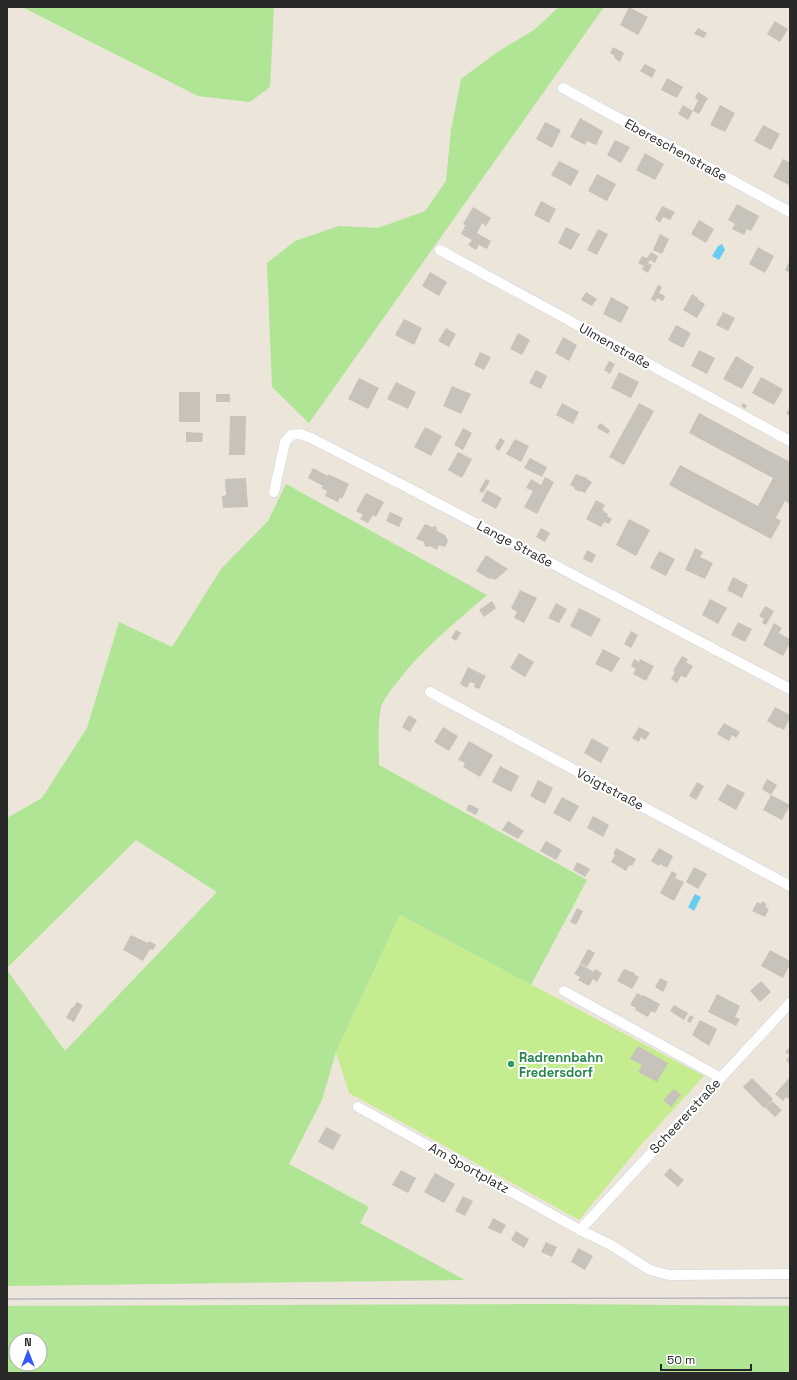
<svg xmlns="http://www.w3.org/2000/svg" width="797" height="1380" viewBox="0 0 797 1380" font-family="'Space Grotesk',sans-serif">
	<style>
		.green { fill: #afe594; fill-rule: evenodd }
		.pitch { fill: #c5ed8f }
		.water { fill: #69cdf3 }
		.building { fill: #c7c2ba }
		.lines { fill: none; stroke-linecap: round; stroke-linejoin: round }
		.minor-casing { stroke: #d0d3e3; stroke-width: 11 }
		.minor { stroke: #fff; stroke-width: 10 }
		.tram { stroke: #9da0b5; stroke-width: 1 }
		.leisure-dot { fill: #2e9e5b; stroke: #fff; stroke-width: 1.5 }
		.labels { text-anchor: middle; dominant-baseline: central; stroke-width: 4; stroke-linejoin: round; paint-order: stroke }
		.street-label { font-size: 13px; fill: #292929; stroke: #fff }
		.leisure-label { font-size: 13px; font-weight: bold; fill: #27864d; stroke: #fff; text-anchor: start }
	</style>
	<rect width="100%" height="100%" fill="#ece5da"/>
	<g class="green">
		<path d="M22 7H274L270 87 250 102 198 96Z"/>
		<path d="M559 7H604L309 423 272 387 267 263 295 241 339 226 378 228 425 211 446 181 451 130 461 79 499 51 534 30Z"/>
		<path d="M286 484 487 595C456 622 423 648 398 681 392 688 386 696 382 704 377 718 379 749 379 765L587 880 531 985 400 915 336 1052 322 1100 289 1164 369 1207 360 1223 465 1280 7 1286V970L65 1051 217 892 136 840 7 968V818L42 798 87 728 119 622 172 647 221 569 268 521Z"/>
		<path d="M547 1304 790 1306V1373H7V1306ZM16 1340H40V1364H16Z"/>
	</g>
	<path class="pitch" d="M400 915 704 1076 640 1146 579 1220 349 1093 336 1052Z"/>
	<g class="water">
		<path d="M722 244 725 250 719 260 712 256 718 246Z"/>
		<path d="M695 894 701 897 694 911 688 907Z"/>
	</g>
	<g class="building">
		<path d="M629 7 648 17 638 35 620 25Z"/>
		<path d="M775 21 788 29 780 42 767 34Z"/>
		<path d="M698 28 707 33 704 38 694 34Z"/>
		<path d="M613 47 624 53 620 62 614 58 615 56 610 53Z"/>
		<path d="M645 64 656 70 652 78 640 71Z"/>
		<path d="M667 78 683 87 677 98 661 90Z"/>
		<path d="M698 92 708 98 699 114 693 111 698 100 695 98Z"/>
		<path d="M683 105 693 111 688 120 678 114Z"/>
		<path d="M720 105 735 113 725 132 710 125Z"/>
		<path d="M580 118 603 131 596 145 587 141 585 145 570 137Z"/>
		<path d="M545 122 561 130 552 148 536 139Z"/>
		<path d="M763 125 780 134 771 150 754 141Z"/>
		<path d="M615 140 630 147 621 163 607 155Z"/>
		<path d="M645 153 664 164 655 180 636 170Z"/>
		<path d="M783 159 790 163V183L789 185 773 177Z"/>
		<path d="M559 161 579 171 571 186 551 175Z"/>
		<path d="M597 174 616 184 607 201 588 191Z"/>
		<path d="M541 201 556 209 549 223 534 215Z"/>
		<path d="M737 204 759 216 751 231 747 229 744 235 732 229 735 224 728 220Z"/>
		<path d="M662 206 675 212 670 220 663 217 660 223 655 219Z"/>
		<path d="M473 207 491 218 486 226 482 223 477 233 491 241 487 249 479 245 476 250 468 245 472 240 461 234 465 226H467L463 224Z"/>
		<path d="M699 220 714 229 706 243 691 234Z"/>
		<path d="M566 227 580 234 571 250 558 243Z"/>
		<path d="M598 229 608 234 597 255 587 250Z"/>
		<path d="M660 234 669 239 662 254 653 250Z"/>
		<path d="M758 247 774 256 765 273 749 264Z"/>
		<path d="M651 252 658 256 655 263 650 260 648 263 652 265 648 273 642 269 644 266 638 263 642 256 647 258Z"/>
		<path d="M790 260V273L785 270Z"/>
		<path d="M430 272 447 282 439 296 422 286Z"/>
		<path d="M658 285 662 287 659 293 665 296 663 301 657 298 655 302 651 299Z"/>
		<path d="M586 292 597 299 592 306 581 300Z"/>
		<path d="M692 294 698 298 697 299 705 304 697 318 683 310Z"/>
		<path d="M611 297 629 307 621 323 603 314Z"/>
		<path d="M723 312 735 318 728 331 716 325Z"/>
		<path d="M404 319 422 328 414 345 395 335Z"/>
		<path d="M676 325 691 333 683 348 668 340Z"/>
		<path d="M446 328 456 334 449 347 438 341Z"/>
		<path d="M518 333 530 340 522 355 510 349Z"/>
		<path d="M563 337 577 345 569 361 555 353Z"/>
		<path d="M699 350 715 358 707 374 691 366Z"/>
		<path d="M480 352 491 357 484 370 474 365Z"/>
		<path d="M736 356 754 367 742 389 723 379Z"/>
		<path d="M609 361 615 364 610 374 604 370Z"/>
		<path d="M536 370 547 376 541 389 529 383Z"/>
		<path d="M619 372 639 382 631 398 611 388Z"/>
		<path d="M761 377 783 389 774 405 752 393Z"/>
		<path d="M359 378 379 388 368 409 348 399Z"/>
		<path d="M396 382 416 392 408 409 387 399Z"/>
		<path d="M452 386 471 394 461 414 443 406Z"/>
		<rect x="179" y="392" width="21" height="30"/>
		<rect x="216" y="394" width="14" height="8"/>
		<path d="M562 403 579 412 573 424 556 415Z"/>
		<path d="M639 403 654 411 624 465 609 457Z"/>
		<path d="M743 403 747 406 745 409 741 406Z"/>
		<path d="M790 407V416L786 414Z"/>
		<path d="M699 413 790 462V491L789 494H790V504L785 501 776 518 781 521 771 539 669 485 680 465 758 506 773 478 689 433Z"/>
		<path d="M230 416H246L245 455H229Z"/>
		<path d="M600 423 610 430 608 434 597 428Z"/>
		<path d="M425 427 442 436 431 456 414 447Z"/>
		<path d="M463 428 472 433 463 450 454 445Z"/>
		<path d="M186 432 203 433 202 442H186Z"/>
		<path d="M500 438 505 441 499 451 495 448Z"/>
		<path d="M515 439 529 446 521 462 506 454Z"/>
		<path d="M458 452 472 459 462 478 448 470Z"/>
		<path d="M530 458 547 467 542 477 524 468Z"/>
		<path d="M313 468 328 476V474L349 484 342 499 340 497 338 502 325 496 327 491 321 488 323 486 308 478Z"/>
		<path d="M576 474 587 478V479L592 482 585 493 580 491V492L574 489 575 488 570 485Z"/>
		<path d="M545 477 554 482 537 514 524 507 533 491 526 488 531 479 541 485Z"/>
		<path d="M246 478 248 507 223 508 222 496 226 495 225 479Z"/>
		<path d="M486 479 490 481 483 493 479 491Z"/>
		<path d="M487 490 502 498 496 509 481 501Z"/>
		<path d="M366 493 384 502 376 517 373 515 368 523 360 519 363 515 356 511Z"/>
		<path d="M596 500 605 505 602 510 608 514 607 516 612 519 609 524 604 522 601 527 586 519Z"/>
		<path d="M390 512 403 518 399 527 386 521Z"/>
		<path d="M629 519 650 530 636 556 616 545Z"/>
		<path d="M425 524 432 527 436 526 437 531 445 535 448 541 445 547 439 545 437 550 430 546 425 547 424 542 416 539Z"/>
		<path d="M541 528 550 533 545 542 536 537Z"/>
		<path d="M695 548 703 552 700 557 713 563 705 579 685 570Z"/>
		<path d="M587 550 596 555 592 563 583 559Z"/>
		<path d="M659 551 675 559 666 576 650 568Z"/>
		<path d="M486 555 508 569 495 580 490 578 489 579 476 571Z"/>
		<path d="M733 577 748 585 742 598 727 590Z"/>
		<path d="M520 590 537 598 524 623 514 618 517 612 511 608Z"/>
		<path d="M710 599 727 608 718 624 702 615Z"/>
		<path d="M492 601 496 608 484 617 479 610Z"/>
		<path d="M556 603 567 609 559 623 548 618Z"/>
		<path d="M765 606 774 611 766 625 762 623 764 619 759 616Z"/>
		<path d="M579 608 601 619 591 637 570 626Z"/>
		<path d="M738 622 752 629 745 642 731 635Z"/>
		<path d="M774 623 782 628 779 633 790 639V643L783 656 763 645Z"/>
		<path d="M456 630 461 633 456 641 451 638Z"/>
		<path d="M631 631 638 635 631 648 624 644Z"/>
		<path d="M603 649 620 658 612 672 595 664Z"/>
		<path d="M519 653 534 662 525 677 510 668Z"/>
		<path d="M682 656 688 659 686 662 693 666 686 678 681 676 677 683 671 679 675 672 673 671Z"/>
		<path d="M634 659 639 662 640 659 654 666 646 681 633 674 636 669 631 666Z"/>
		<path d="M468 667 486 676 479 689 474 687 475 684 470 682 467 688 460 684Z"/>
		<path d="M775 707 790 715V718L784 730 778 727V728L767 721Z"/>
		<path d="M409 715 417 720 410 732 402 727Z"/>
		<path d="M724 723 740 732 736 738 732 735 729 741 717 734Z"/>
		<path d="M443 727 458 736 449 751 434 742Z"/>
		<path d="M639 727 650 733 645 740 641 737 639 742 632 738Z"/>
		<path d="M592 738 609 748 601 763 584 753Z"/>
		<path d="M469 741 493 755 480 777 463 767 465 763 458 760Z"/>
		<path d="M500 766 519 776 511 792 492 782Z"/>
		<path d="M767 779 777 785 771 795 762 789Z"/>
		<path d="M538 780 553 788 545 804 530 796Z"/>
		<path d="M697 782 704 786 696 800 689 796Z"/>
		<path d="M727 784 745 793 736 810 718 800Z"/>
		<path d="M771 795 790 805 782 820 763 810Z"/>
		<path d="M562 797 579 806 570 822 553 813Z"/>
		<path d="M469 804 479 809 476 815 466 810Z"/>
		<path d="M593 816 609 825 603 837 587 828Z"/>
		<path d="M508 821 524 831 518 839 502 830Z"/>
		<path d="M546 841 562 850 556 860 540 851Z"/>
		<path d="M616 848 636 859 632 866 629 865 626 871 611 862 615 855 613 854Z"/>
		<path d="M659 848 673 856 667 868 660 864 659 866 651 861Z"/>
		<path d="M577 862 590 869 585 877 573 870Z"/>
		<path d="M694 867 707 874 698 889 686 882Z"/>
		<path d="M672 871 677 874 675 878 684 882 674 901 660 893Z"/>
		<path d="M762 901 767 904 765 907 769 909 765 917 752 911 757 902 761 904Z"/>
		<path d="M577 908 583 911 576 925 570 922Z"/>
		<path d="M131 935 148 943 149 941 156 945 153 950 150 949 143 961 123 950Z"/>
		<path d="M588 949 595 953 587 967 580 963Z"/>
		<path d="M770 950 790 961V964L783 978 761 966Z"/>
		<path d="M580 964 594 972 595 969 602 973 597 982 593 979 589 986 578 980 580 977 574 974Z"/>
		<path d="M624 969 635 973 634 974 639 977 632 989 617 981Z"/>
		<path d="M660 978 668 982 663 992 655 987Z"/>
		<path d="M761 981 771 992 760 1002 750 991Z"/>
		<path d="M637 993 643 996V995L660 1004 655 1013 651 1011 648 1017 635 1010 636 1008 630 1005Z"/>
		<path d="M717 994 740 1006 735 1017 740 1019 736 1026 708 1012Z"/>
		<path d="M77 1002 83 1005 74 1022 66 1018 72 1007 73 1008Z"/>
		<path d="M674 1005 688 1013 684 1020 670 1011Z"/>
		<path d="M690 1015 694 1017 690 1023 687 1021Z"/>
		<path d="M700 1020 717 1029 709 1046 692 1035Z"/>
		<path d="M638 1046 668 1063 657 1082 638 1072 642 1065 630 1059Z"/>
		<path d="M789 1048 790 1049V1064L786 1060 790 1055 785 1052Z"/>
		<path d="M790 1077V1100L786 1097 783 1101 775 1094Z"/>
		<path d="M752 1078 773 1099 764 1108 743 1087Z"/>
		<path d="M674 1089 681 1095 671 1107 663 1100Z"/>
		<path d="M772 1101 782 1110 775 1117 765 1107Z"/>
		<path d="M326 1127 341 1135 333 1150 318 1142Z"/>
		<path d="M670 1168 684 1180 678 1187 664 1175Z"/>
		<path d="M401 1170 416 1178 408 1193 392 1185Z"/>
		<path d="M435 1173 455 1184 444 1203 424 1192Z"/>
		<path d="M463 1196 473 1201 465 1216 455 1211Z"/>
		<path d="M493 1218 506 1225 501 1234 488 1228Z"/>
		<path d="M516 1231 529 1239 524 1248 511 1240Z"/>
		<path d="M546 1242 557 1247 552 1257 541 1252Z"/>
		<path d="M578 1248 593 1256 585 1270 571 1262Z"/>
	</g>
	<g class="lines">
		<defs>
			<g id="minor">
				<path d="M563 88 790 212"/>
				<path d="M440 250 790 441"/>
				<path d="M274 492 285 442 291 435 300 434 311 438 418 493 790 689"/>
				<path d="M430 692 790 886"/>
				<path d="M564 991 721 1078"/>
				<path d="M358 1107 580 1230 611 1245 650 1270 669 1275 790 1274"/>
				<path d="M580 1230 790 1003"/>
			</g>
		</defs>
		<use href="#minor" class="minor-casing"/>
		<use href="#minor" class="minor"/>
		<path class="tram" d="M7 1299 790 1298"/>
	</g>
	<circle class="leisure-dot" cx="511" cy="1064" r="4"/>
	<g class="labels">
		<g class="street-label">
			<text transform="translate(676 150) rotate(29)">Ebereschenstraße</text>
			<text transform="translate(615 346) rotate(29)">Ulmenstraße</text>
			<text transform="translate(515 544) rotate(28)">Lange Straße</text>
			<text transform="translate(610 789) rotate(28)">Voigtstraße</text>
			<text transform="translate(685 1116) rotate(-47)">Scheererstraße</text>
			<text transform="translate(469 1168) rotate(29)">Am Sportplatz</text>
		</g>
		<g class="leisure-label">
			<text x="519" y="1057">Radrennbahn<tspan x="519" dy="15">Fredersdorf</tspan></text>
		</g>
	</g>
	<rect width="797" height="1380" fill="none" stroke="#292929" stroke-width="16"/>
	<g transform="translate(28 1352)"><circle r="19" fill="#ffffff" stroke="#a9a9a9"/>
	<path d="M0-3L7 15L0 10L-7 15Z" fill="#3559ff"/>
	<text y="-6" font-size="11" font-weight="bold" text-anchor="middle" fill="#292929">N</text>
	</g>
	<path d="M661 1364v6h90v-6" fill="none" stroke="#292929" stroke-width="2"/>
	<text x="667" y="1364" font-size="12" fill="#292929" stroke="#ffffff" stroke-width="3" paint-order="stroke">50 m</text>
</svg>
